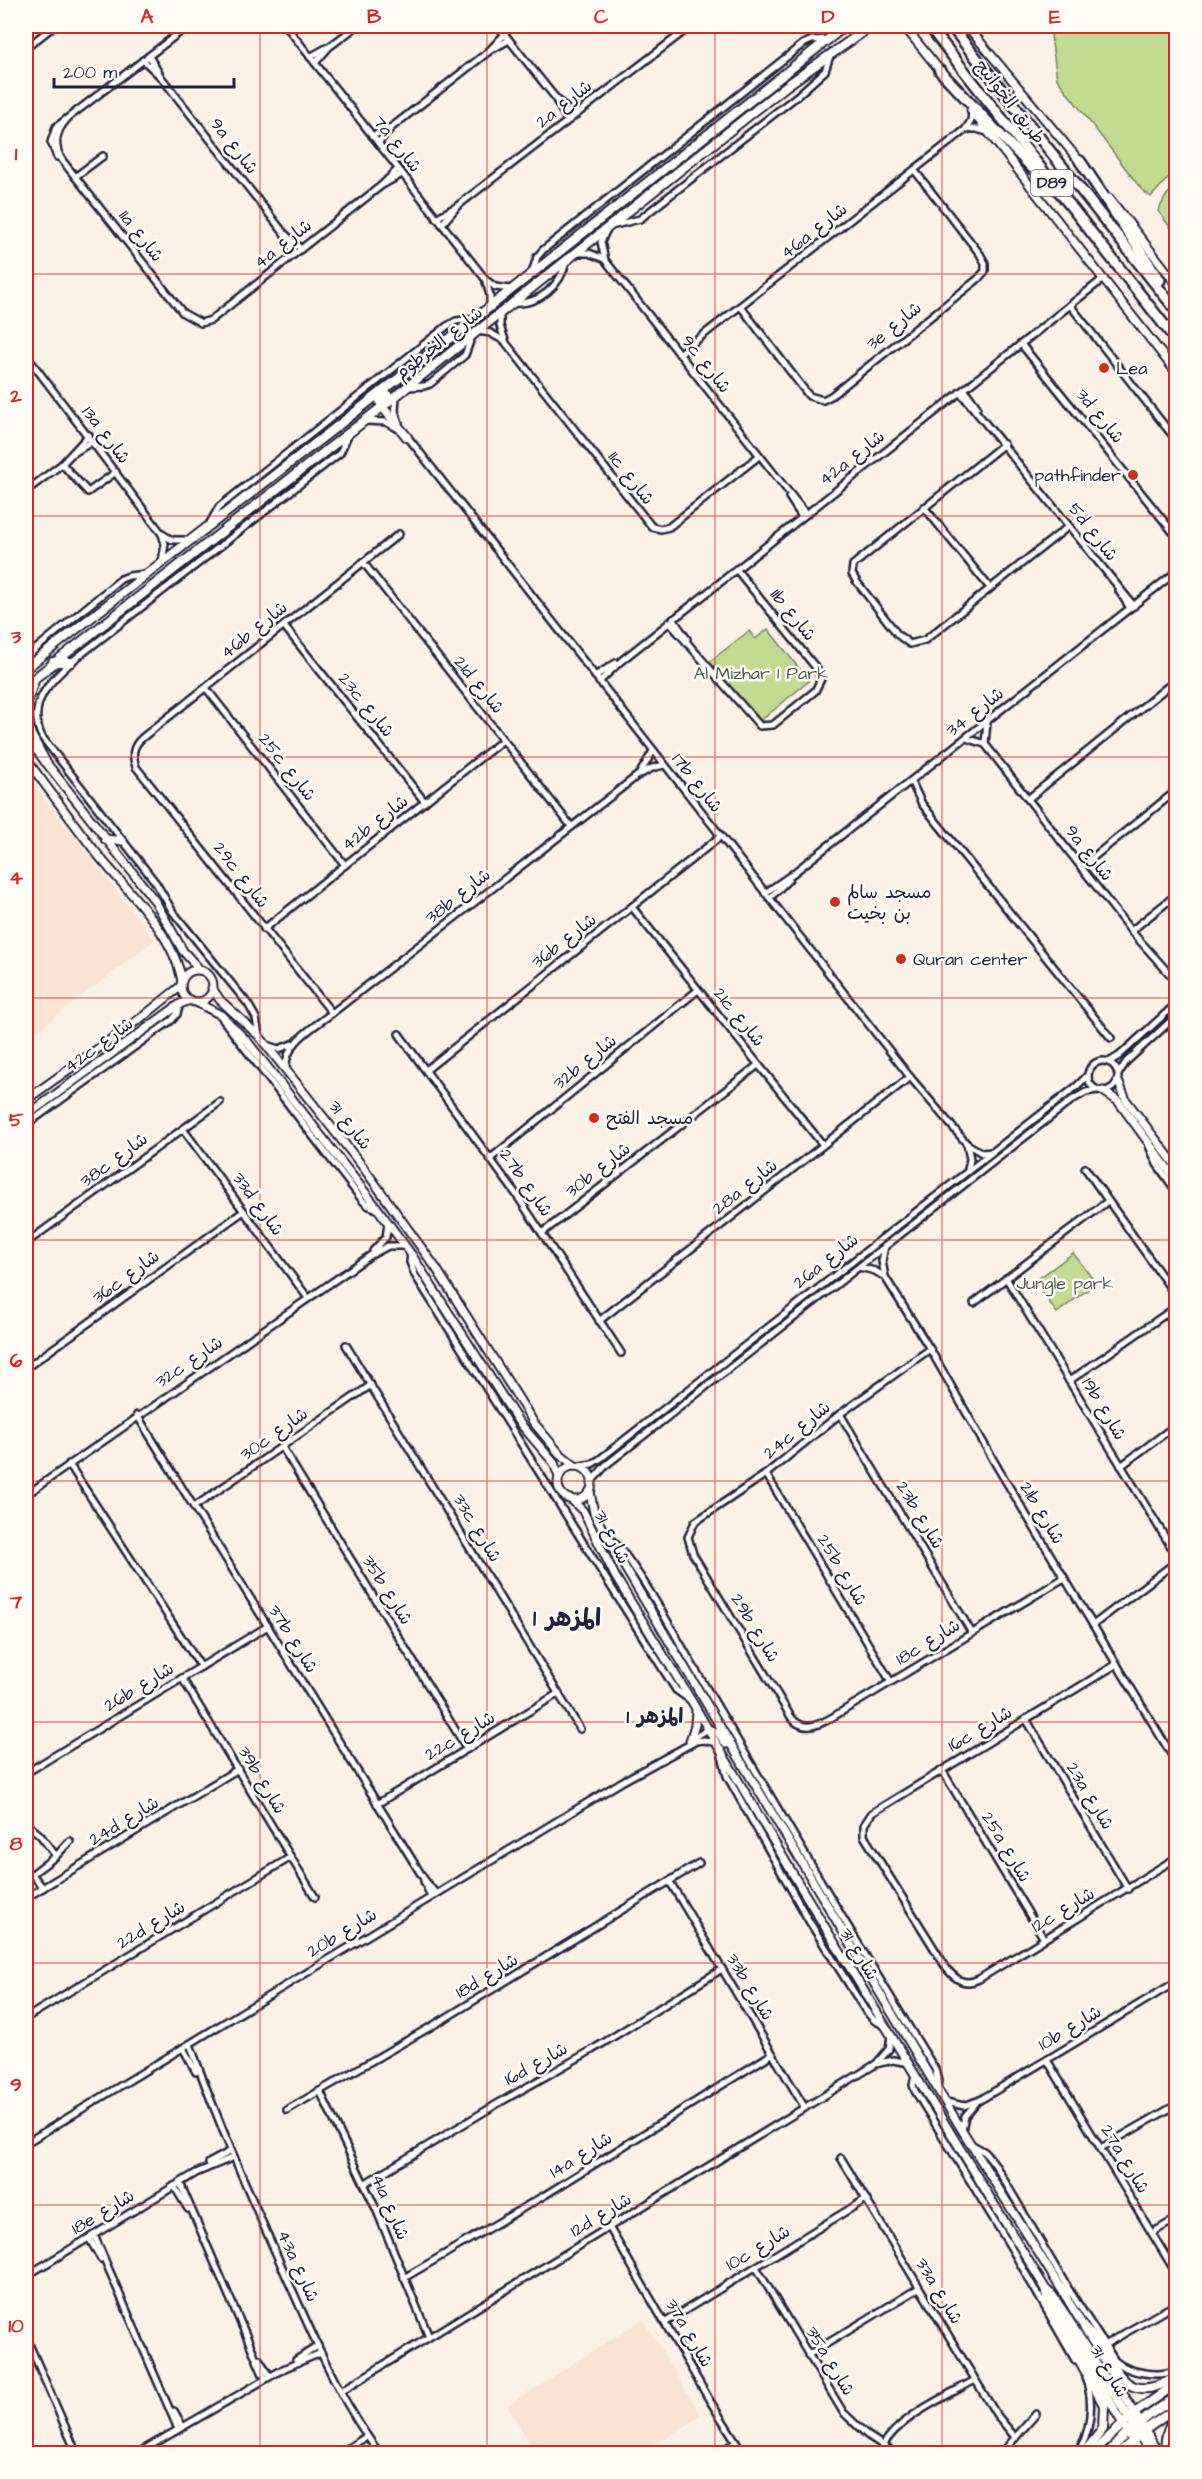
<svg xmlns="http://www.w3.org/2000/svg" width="1202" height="2479" viewBox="0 0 1202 2479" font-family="'Architects Daughter','Playpen Sans Arabic',sans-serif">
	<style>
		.built { fill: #fbe3d4 }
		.green { fill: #c3db91; stroke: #727e66; stroke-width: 1.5 }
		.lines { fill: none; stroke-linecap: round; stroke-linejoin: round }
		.minor-casing { stroke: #22223b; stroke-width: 10 }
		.tertiary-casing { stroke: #22223b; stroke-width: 11 }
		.secondary-casing { stroke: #22223b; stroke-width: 12 }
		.trunk-casing { stroke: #22223b; stroke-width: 14 }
		.minor { stroke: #fdfcf7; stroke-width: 5 }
		.tertiary { stroke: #fdfcf7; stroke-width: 7 }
		.secondary { stroke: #fdfcf7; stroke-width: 8 }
		.trunk { stroke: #fdfcf7; stroke-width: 9 }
		.grid { fill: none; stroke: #d62828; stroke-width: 1.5; stroke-opacity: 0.55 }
		.poi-dot { fill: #c8321e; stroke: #fdfcf7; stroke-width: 2 }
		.labels { text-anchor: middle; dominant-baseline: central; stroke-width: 5; stroke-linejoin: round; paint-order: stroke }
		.shield { fill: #fdfcf7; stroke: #646373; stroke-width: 1.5 }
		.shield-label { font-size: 16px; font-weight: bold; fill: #22223b }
		.street-label { font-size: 18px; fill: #22223b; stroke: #fdfcf7 }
		.poi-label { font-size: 18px; fill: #22223b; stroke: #fdfcf7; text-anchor: start }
		.park-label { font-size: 18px; fill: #525a55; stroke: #fdfcf7 }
		.neighbourhood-label { font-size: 20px; font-weight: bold; fill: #22223b; stroke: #fdfcf7 }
		.district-label { font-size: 24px; font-weight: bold; fill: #22223b; stroke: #fdfcf7 }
		.neatline { fill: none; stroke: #d62828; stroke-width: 2 }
		.grid-label { font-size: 20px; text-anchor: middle; font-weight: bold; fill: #d62828 }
	</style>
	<rect width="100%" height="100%" fill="#fcf1e7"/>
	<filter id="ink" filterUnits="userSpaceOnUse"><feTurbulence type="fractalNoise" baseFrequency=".0167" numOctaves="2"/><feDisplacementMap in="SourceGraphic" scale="12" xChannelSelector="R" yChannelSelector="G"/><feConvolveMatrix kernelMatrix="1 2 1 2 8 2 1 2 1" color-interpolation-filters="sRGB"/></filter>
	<g filter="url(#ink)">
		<g class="built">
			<path d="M26 774 155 940 33 1034 26 1024Z"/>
			<path d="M643 2319 700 2414 692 2422 639 2453H536L507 2406Z"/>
		</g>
		<g class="green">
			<path d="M1054 26H1176V169L1151 197 1142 190 1057 79 1051 36Z"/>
			<path d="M1176 184V235L1158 211 1166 196Z"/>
			<path d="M768 629 809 681 759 722 709 662 749 631 755 639Z"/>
			<path d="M1073 1253 1096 1283 1057 1313 1034 1282Z"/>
		</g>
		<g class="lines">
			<defs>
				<g id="minor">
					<path d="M286 26 486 280 495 287 511 289"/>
					<path d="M498 26 554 96 573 116"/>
					<path d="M26 48 54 26"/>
					<path d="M489 51 509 40"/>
					<path d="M149 56 160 75"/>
					<path d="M310 57 328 47"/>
					<path d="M143 60 161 77 284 233 301 249"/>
					<path d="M315 63 329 47 357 26"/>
					<path d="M556 100 567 120"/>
					<path d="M67 119C55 132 53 145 62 160L183 313 201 323 211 320 382 185 402 174"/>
					<path d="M967 129H977L987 132"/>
					<path d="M372 136 392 127"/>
					<path d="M378 143 392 127 488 52 505 34"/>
					<path d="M57 157 51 142 56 127 188 26"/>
					<path d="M75 177 103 156"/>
					<path d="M383 184 398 169"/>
					<path d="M436 218 456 207 691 26"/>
					<path d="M442 224 455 209"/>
					<path d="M611 226 640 219 797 96 825 71 831 53"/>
					<path d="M606 231 601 242 605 260 806 514"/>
					<path d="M285 235 294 254"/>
					<path d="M578 253H589L604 259"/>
					<path d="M532 273 537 257 543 250 803 44 812 40 828 39"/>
					<path d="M486 282 490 295V306"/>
					<path d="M514 303C539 305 561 285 566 262"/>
					<path d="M1070 305 1176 440"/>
					<path d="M741 307 809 396 823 400 831 396 978 279 985 271V263L980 254 915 171"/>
					<path d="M500 314V326L506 343 652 527 661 529 669 527 759 456"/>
					<path d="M478 331 490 333 503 340"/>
					<path d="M1021 344 1176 536"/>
					<path d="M679 354 965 130 971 121 972 110"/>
					<path d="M26 355 162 534 165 544 162 561"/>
					<path d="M408 387 424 386 430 384 465 355 472 336"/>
					<path d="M964 389 977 407"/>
					<path d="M960 392 1134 606"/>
					<path d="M396 396 395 411 399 423"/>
					<path d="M366 421 386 422 397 428"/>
					<path d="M407 436 910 1077 967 1144 982 1153 991 1152"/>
					<path d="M1004 444 853 565 852 574 857 582 898 635 910 644 925 640 1069 526"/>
					<path d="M72 454 93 441"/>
					<path d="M62 464 88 492 116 472"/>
					<path d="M26 491 62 464 89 435"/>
					<path d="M789 497 802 517"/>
					<path d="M924 507 990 588"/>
					<path d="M210 523 219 507 447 326 456 321 472 319"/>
					<path d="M162 534 172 540H188"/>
					<path d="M363 562 571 826"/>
					<path d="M1119 591 1130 608"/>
					<path d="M673 619 687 639"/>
					<path d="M669 622 760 726 773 725 815 691 821 679 817 669 736 569"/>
					<path d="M284 626 425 802"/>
					<path d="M1176 644 1173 655 1176 664"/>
					<path d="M26 657 121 579 129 576 146 574"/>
					<path d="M595 676 616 663"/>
					<path d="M599 682 621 661 1103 279"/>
					<path d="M206 688 345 865"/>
					<path d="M966 738 985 744 1131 931 1176 981"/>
					<path d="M985 744 987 722"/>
					<path d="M640 773 653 751"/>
					<path d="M911 781 922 804 1111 1038"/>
					<path d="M1028 799 1176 680"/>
					<path d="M1081 867 1176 791"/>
					<path d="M765 893 791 875 1176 572"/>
					<path d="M770 898 789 879"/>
					<path d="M632 907 823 1145"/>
					<path d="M264 929 503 740"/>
					<path d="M1131 931 1176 895"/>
					<path d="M332 1013 136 767C132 755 132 747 142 738L399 534"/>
					<path d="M223 1020 363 1201 369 1206 378 1209"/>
					<path d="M399 1034 516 1194 621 1353"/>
					<path d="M259 1036 256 1018 248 1004 173 912 156 883 42 737C25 703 52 679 75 659L340 453 349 433"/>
					<path d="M267 1045 279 1049 292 1044"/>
					<circle cx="1103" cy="1076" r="15"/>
					<path d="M1109 1062 1119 1056 1176 1004"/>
					<path d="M286 1069C284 1043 313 1028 332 1013L637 776 652 768 664 765"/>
					<path d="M426 1070 721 836"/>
					<path d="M1119 1073 1126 1062 1176 1016"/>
					<path d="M26 1125 172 1020 177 1014 180 1004"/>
					<path d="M183 1129 308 1298"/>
					<path d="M967 1144 970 1159 968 1169"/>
					<path d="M1149 1146 1157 1164 1176 1191"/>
					<path d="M491 1158 698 990"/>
					<path d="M1085 1168 1176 1296"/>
					<path d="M542 1233 758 1065"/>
					<path d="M26 1243 220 1102"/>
					<path d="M885 1246 882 1261 885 1277 930 1349 999 1470 1176 1762"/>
					<path d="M373 1251 386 1237 388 1224"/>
					<path d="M411 1254 410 1262 415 1275 676 1690 690 1700"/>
					<path d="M859 1267 875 1271 885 1277"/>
					<path d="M1006 1278 1176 1555"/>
					<path d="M974 1303 1108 1201"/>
					<path d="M599 1321 910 1077"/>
					<path d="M346 1345 580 1729"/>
					<path d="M930 1349 840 1414 766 1474 695 1522 688 1537 693 1554 791 1717C807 1739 833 1716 851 1706L1064 1578"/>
					<path d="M26 1368 244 1211"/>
					<path d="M1069 1381 1176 1307"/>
					<path d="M840 1414 972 1633"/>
					<path d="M137 1415 424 1879 436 1894"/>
					<path d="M282 1447 467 1749"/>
					<path d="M69 1464 201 1667"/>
					<path d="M580 1466 592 1464 600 1459 1077 1086 1088 1075"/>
					<path d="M1121 1466 1176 1425"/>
					<path d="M766 1474 891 1682"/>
					<path d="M592 1481 606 1465 1072 1100 1086 1092 1097 1090"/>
					<path d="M26 1495 371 1255 388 1246H405"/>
					<path d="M194 1507 371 1385"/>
					<path d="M607 1537C628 1547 677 1639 692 1664 773 1799 851 1935 935 2069L938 2081 937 2088"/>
					<path d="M1093 1625 1176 1562"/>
					<path d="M1117 1664 872 1813 864 1825V1836L947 1969C956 1980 965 1986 979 1979L1176 1858"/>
					<path d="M182 1678 315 1897"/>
					<path d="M1026 1719 1128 1889"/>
					<path d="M691 1740 708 1729"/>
					<path d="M722 1756 727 1776 809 1921 865 2010 874 2020 885 2026"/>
					<path d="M942 1770 1044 1939"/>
					<path d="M26 1773 268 1626"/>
					<path d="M377 1804 559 1693"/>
					<path d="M26 1823 40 1835 56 1856 70 1841"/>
					<path d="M32 1874 56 1856"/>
					<path d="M26 1875 32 1874 43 1888"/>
					<path d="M424 1881 431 1897"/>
					<path d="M670 1882 805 2108"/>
					<path d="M26 1898 238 1769"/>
					<path d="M26 2018 291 1857"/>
					<path d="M190 2044C218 2123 252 2200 286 2276 314 2337 339 2400 380 2454"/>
					<path d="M183 2048 196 2072"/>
					<path d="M1047 2060 1176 2273"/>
					<path d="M877 2063 889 2049 891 2035"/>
					<path d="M915 2075 913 2085 915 2091 1013 2251 1075 2360"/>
					<path d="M320 2091 377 2211 429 2337"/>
					<path d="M946 2102 964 2106 980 2100 1176 1982"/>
					<path d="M287 2110 444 2019 699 1863"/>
					<path d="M962 2130 965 2116 976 2103"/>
					<path d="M26 2143 623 1781 696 1741 704 1740 716 1743"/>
					<path d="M971 2144 985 2152 994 2163 1066 2285 1115 2361C1129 2373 1159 2378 1176 2370"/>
					<path d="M1101 2148 1176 2105"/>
					<path d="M841 2158 996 2414 1015 2437"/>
					<path d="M209 2163 231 2151"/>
					<path d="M180 2183 265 2379"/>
					<path d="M364 2184 497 2104 592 2050 722 1969"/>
					<path d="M174 2186 188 2209"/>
					<path d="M609 2227 710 2401 744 2454"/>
					<path d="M1152 2233 1176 2219"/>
					<path d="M94 2235 178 2429"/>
					<path d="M89 2238 101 2259"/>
					<path d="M756 2267 843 2412 867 2435 896 2454"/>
					<path d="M26 2276 196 2173 234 2157"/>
					<path d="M404 2278 545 2195 772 2054"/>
					<path d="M666 2322 866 2199"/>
					<path d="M26 2337 77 2454"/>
					<path d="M1104 2345 1176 2304"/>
					<path d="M808 2355 919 2288"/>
					<path d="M259 2359 270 2376"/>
					<path d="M296 2360 318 2346"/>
					<path d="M341 2391 876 2064 893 2060 909 2063"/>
					<path d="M174 2411 183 2427"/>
					<path d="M883 2446C898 2417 947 2396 975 2380"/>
					<path d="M136 2454 285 2368 321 2353"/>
					<path d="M339 2454 367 2436"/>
					<path d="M717 2454 736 2442"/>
					<path d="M1001 2454 1036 2414"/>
					<path d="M1076 2454C1091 2436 1095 2399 1085 2378"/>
				</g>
				<g id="tertiary">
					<path d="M904 26 942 73"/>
					<path d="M967 26 1082 164"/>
					<path d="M971 110 1176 372"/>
					<path d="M1109 198 1176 283"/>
					<path d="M26 737 155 901 183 951 200 970"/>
					<path d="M26 759C50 791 73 823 98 855 128 892 173 932 182 981"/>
					<path d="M105 839 123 841"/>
					<circle cx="197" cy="986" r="16"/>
					<path d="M212 988 220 1000 259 1036 363 1167 436 1268 534 1423 559 1453 575 1466"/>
					<path d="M196 1002 221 1015 247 1041 378 1209 411 1254 518 1421 554 1463 559 1477"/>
					<path d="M1118 1081 1126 1100 1176 1166"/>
					<path d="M1103 1091 1118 1101 1176 1180"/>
					<path d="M26 1100 145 1015 181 986"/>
					<path d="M26 1116 180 1004 190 1000"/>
					<circle cx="575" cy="1483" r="17"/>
					<path d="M590 1492 594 1513 606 1536 962 2130 1066 2297 1159 2454"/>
					<path d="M571 1499 583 1511 615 1576 691 1700 800 1886 1047 2291 1140 2454"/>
					<path d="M708 1729 719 1733 726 1744"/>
					<path d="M690 1741 695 1725 696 1710"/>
					<path d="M1066 2297V2285"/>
				</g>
				<g id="secondary">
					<path d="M387 394 380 400 381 405 407 437"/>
					<path d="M53 662H71"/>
					<path d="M26 668 434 351 845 26"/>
					<path d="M26 685 382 407 786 86 871 26"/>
					<path d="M26 704 34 681"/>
					<path d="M26 719 31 735 45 761"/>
					<path d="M1047 2291V2301L1104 2405 1103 2429 1083 2454"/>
					<path d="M1047 2291 1052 2295 1066 2316 1131 2421 1145 2430"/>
					<path d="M1085 2329C1118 2358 1118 2412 1176 2377"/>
					<path d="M1137 2431 1151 2454"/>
					<path d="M1132 2440C1136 2419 1160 2409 1176 2397"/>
					<path d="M1091 2454 1136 2412 1176 2384"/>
					<path d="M1107 2454 1134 2425"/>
					<path d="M1118 2454 1145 2430 1176 2408"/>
					<path d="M1166 2454C1164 2439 1167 2428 1176 2417"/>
				</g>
				<g id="trunk">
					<path d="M929 26 1176 340"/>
					<path d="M951 26 1176 310"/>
					<path d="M940 71 1031 167 1043 176"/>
					<path d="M1080 161 1160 280"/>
				</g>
			</defs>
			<use href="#minor" class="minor-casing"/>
			<use href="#tertiary" class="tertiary-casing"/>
			<use href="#secondary" class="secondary-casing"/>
			<use href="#trunk" class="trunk-casing"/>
			<use href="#minor" class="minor"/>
			<use href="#tertiary" class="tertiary"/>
			<use href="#secondary" class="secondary"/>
			<use href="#trunk" class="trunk"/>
		</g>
	</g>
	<path class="grid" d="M260 26V2454M487 26V2454M715 26V2454M942 26V2454M26 274H1176M26 516H1176M26 757H1176M26 998H1176M26 1240H1176M26 1481H1176M26 1722H1176M26 1963H1176M26 2205H1176"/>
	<g class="poi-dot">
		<circle cx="1104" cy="368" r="6"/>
		<circle cx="1133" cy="475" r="6"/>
		<circle cx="835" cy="902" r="6"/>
		<circle cx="901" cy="959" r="6"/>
		<circle cx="594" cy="1118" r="6"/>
	</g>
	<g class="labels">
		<rect class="shield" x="1031" y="170" width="42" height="26" rx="4.5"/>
		<g class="shield-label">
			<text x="1052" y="183">D89</text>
		</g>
		<g class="street-label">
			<text transform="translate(1010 102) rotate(52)">طريق الخوانيج</text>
			<text transform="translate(564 104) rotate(-38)">2a شارع</text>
			<text transform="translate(397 144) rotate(52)">7a شارع</text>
			<text transform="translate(234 146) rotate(52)">9a شارع</text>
			<text transform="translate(814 231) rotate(-38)">46a شارع</text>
			<text transform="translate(141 236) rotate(52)">11a شارع</text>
			<text transform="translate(283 244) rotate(-38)">4a شارع</text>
			<text transform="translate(894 326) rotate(-39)">3e شارع</text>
			<text transform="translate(439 343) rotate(-38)">شارع الخرطوم</text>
			<text transform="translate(706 364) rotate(52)">9c شارع</text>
			<text transform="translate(1100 416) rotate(51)">3d شارع</text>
			<text transform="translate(106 435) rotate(53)">13a شارع</text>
			<text transform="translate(852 458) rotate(-38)">42a شارع</text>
			<text transform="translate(631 478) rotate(52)">11c شارع</text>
			<text transform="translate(1093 532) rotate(52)">5d شارع</text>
			<text transform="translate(793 615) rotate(51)">11b شارع</text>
			<text transform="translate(254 630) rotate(-39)">46b شارع</text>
			<text transform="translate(479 685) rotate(51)">21d شارع</text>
			<text transform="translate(366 705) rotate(51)">23c شارع</text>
			<text transform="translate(975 712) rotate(-38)">شارع 34</text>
			<text transform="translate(287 767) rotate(52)">25c شارع</text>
			<text transform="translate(697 783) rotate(52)">17b شارع</text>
			<text transform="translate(375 823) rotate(-38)">42b شارع</text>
			<text transform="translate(1089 853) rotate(52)">9a شارع</text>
			<text transform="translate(241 875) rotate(52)">29c شارع</text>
			<text transform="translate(458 896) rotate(-38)">38b شارع</text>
			<text transform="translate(564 941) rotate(-38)">36b شارع</text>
			<text transform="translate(739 1017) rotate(51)">21c شارع</text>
			<text transform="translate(99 1045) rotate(-36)">42c شارع</text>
			<text transform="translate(585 1062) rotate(-39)">32b شارع</text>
			<text transform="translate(350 1125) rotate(52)">شارع 31</text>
			<text transform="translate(114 1160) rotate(-36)">38c شارع</text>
			<text transform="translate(598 1170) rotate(-38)">30b شارع</text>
			<text transform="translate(526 1183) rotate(55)">27b شارع</text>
			<text transform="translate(745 1187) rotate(-38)">28a شارع</text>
			<text transform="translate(258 1204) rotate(54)">33d شارع</text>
			<text transform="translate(826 1261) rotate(-38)">26a شارع</text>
			<text transform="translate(126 1277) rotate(-36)">36c شارع</text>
			<text transform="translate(189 1362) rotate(-34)">32c شارع</text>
			<text transform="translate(1104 1409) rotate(59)">19b شارع</text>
			<text transform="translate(797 1430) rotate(-39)">24c شارع</text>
			<text transform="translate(274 1434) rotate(-35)">30c شارع</text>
			<text transform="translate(1042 1513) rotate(59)">21b شارع</text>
			<text transform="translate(920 1515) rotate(59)">23b شارع</text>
			<text transform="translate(477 1528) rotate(59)">33c شارع</text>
			<text transform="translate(612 1537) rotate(63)">شارع 31</text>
			<text transform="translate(842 1570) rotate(59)">25b شارع</text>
			<text transform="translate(387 1590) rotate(58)">35b شارع</text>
			<text transform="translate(755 1628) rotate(59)">29b شارع</text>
			<text transform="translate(293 1639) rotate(58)">37b شارع</text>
			<text transform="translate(928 1642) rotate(-31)">18c شارع</text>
			<text transform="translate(139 1687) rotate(-31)">26b شارع</text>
			<text transform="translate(980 1729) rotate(-31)">16c شارع</text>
			<text transform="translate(460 1736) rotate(-31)">22c شارع</text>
			<text transform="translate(262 1780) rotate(59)">39b شارع</text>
			<text transform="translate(1090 1796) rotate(59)">23a شارع</text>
			<text transform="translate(124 1821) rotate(-31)">24d شارع</text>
			<text transform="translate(1006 1847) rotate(59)">25a شارع</text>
			<text transform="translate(1063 1910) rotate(-31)">12c شارع</text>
			<text transform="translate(151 1925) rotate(-31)">22d شارع</text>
			<text transform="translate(342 1933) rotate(-31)">20b شارع</text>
			<text transform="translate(859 1954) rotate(59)">شارع 31</text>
			<text transform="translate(487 1976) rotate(-31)">18d شارع</text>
			<text transform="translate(750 1987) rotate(59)">33b شارع</text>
			<text transform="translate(1070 2028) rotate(-31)">10b شارع</text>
			<text transform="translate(536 2064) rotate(-29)">16d شارع</text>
			<text transform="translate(581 2155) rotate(-32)">14a شارع</text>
			<text transform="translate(1125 2159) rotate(59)">27a شارع</text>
			<text transform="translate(390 2207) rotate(67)">41a شارع</text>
			<text transform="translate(103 2212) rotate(-31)">18e شارع</text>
			<text transform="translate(601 2215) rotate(-31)">12d شارع</text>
			<text transform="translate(758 2248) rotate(-31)">10c شارع</text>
			<text transform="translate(298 2266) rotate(66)">43a شارع</text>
			<text transform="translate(939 2291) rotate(59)">33a شارع</text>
			<text transform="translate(689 2333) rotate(60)">37a شارع</text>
			<text transform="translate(830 2361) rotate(59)">35a شارع</text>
			<text transform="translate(1109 2371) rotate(60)">شارع 31</text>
		</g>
		<g class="poi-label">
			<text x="1116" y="368">Lea</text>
			<text x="1121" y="475" text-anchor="end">pathfinder</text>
			<text x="847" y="892">مسجد سالم<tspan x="847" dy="21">بن بخيت</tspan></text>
			<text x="913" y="959">Quran center</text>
			<text x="606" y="1118">مسجد الفتح</text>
		</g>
		<g class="park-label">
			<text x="761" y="673">Al Mizhar 1 Park</text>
			<text x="1065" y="1283">Jungle park</text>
		</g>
		<g class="neighbourhood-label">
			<text x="655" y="1717">المزهر 1</text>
		</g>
		<g class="district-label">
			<text x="567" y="1619">المزهر 1</text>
		</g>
	</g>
	<rect width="1202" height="2479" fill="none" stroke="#fdfcf7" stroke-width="66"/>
	<path d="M54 78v9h180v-9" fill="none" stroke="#22223b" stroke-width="3"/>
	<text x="63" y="78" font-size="18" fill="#22223b" stroke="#fdfcf7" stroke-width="4.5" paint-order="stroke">200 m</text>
	<rect x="33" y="33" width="1136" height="2413" class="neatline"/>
	<g class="grid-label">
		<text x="147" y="23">A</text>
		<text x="374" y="23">B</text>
		<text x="601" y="23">C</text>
		<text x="828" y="23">D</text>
		<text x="1055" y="23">E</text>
		<text x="16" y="160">1</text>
		<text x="16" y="402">2</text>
		<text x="16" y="643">3</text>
		<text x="16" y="884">4</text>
		<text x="16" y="1126">5</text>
		<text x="16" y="1367">6</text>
		<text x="16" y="1608">7</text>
		<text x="16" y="1850">8</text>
		<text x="16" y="2091">9</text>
		<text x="16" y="2332">10</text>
	</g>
</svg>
